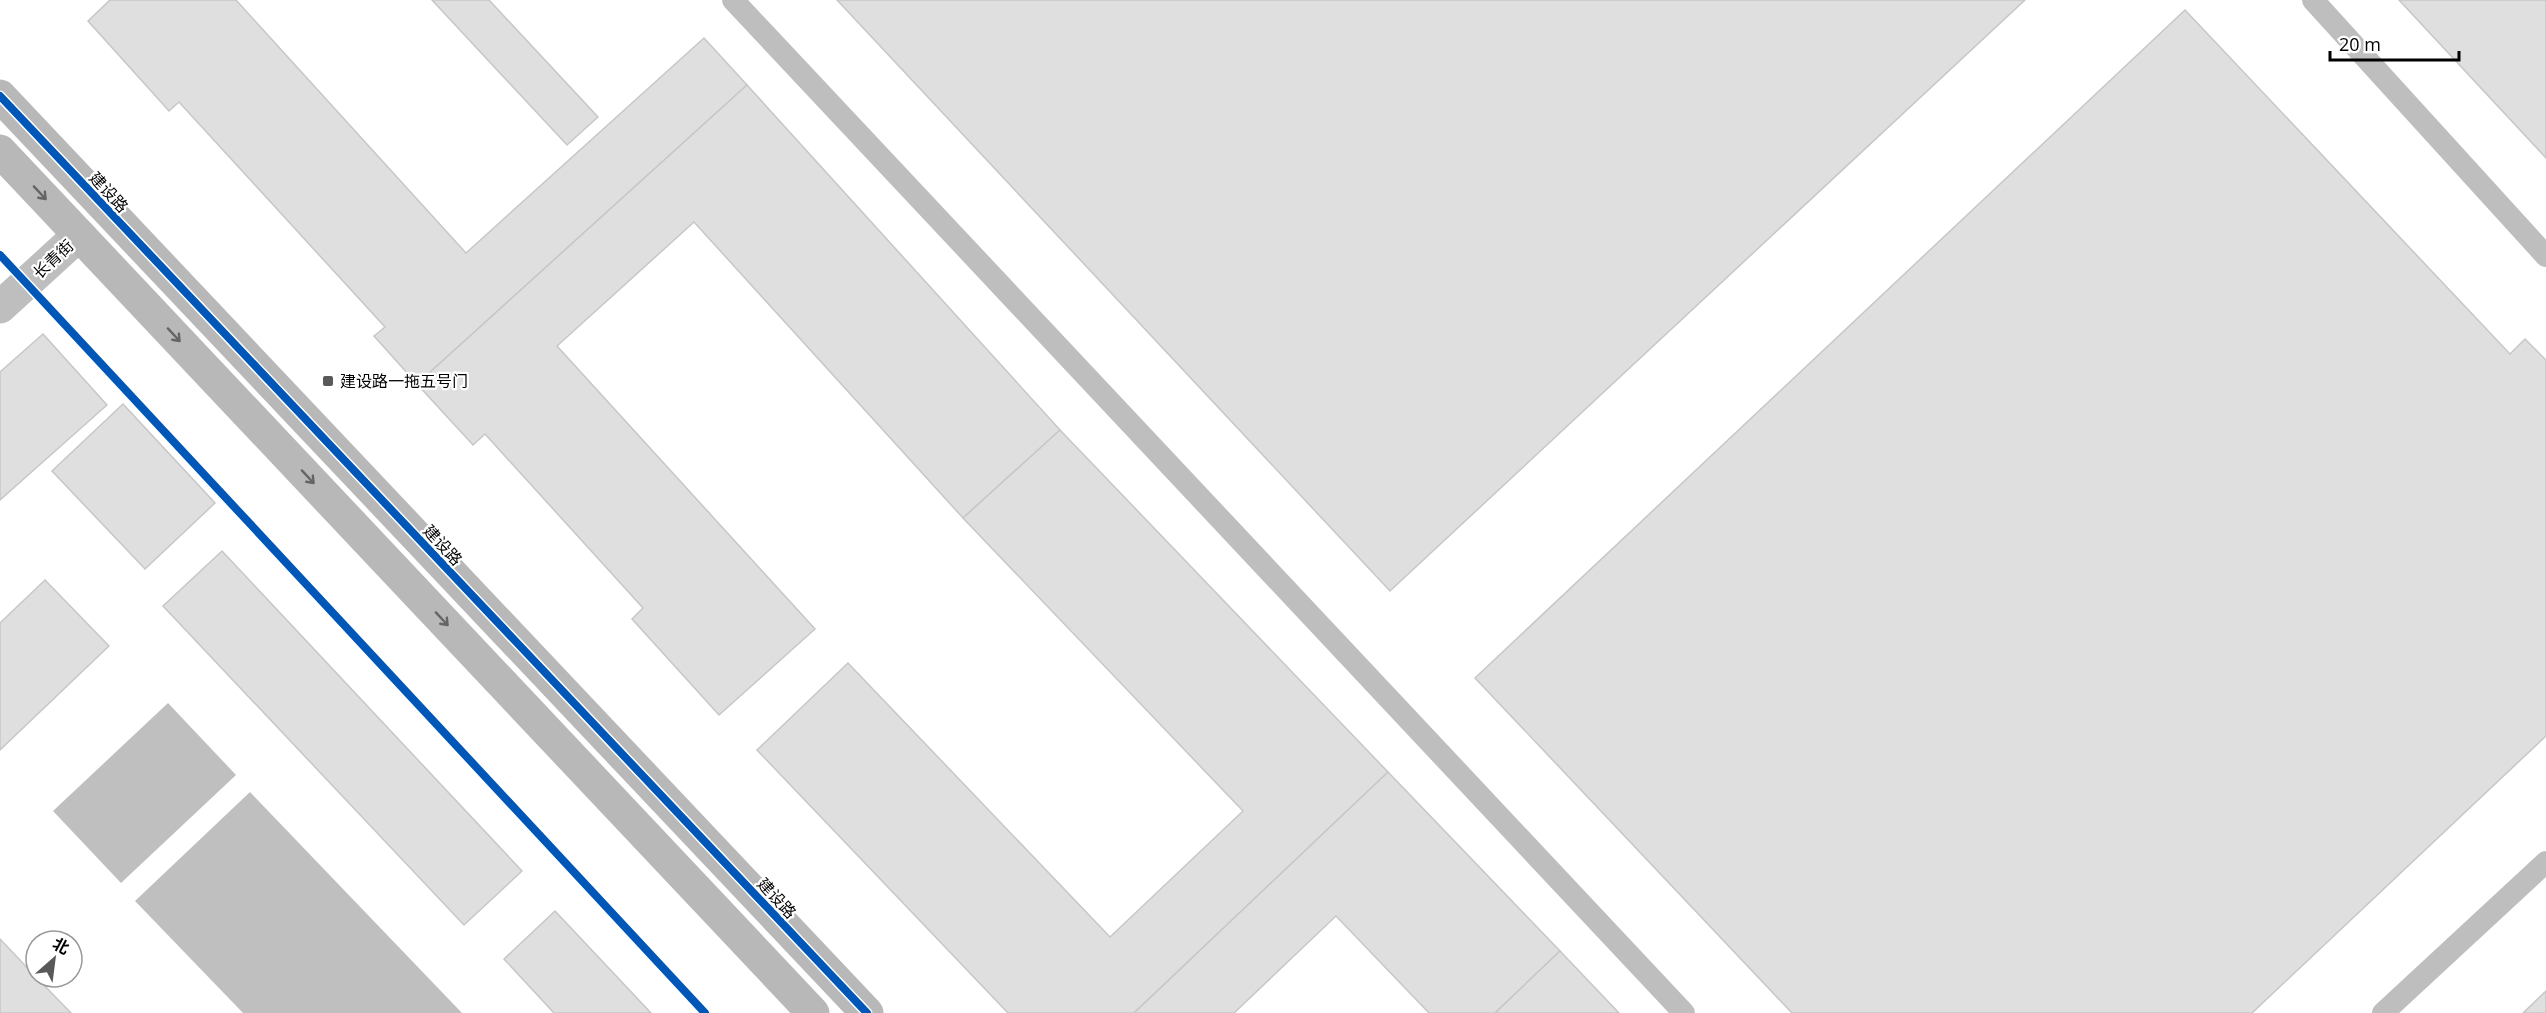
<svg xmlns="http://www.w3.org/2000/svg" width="2546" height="1013" viewBox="0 0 2546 1013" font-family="'Open Sans','Noto Sans SC',sans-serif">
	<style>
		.water { fill: #bfbfbf }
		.building { fill: #dfdfdf; stroke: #c7c7c7; stroke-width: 1.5 }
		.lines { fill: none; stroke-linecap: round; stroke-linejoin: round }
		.lane { stroke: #bebebe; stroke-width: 22 }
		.street { stroke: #bebebe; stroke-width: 33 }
		.secondary { stroke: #b8b8b8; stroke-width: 33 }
		.cycleway-casing { stroke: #fff; stroke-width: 11 }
		.cycleway { stroke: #0057b8; stroke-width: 8 }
		.oneway { stroke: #656565 }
		.poi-dot { fill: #595959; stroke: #fff; stroke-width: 2 }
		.labels { text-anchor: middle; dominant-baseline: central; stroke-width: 4.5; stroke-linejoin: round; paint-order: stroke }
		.street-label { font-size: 16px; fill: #000; stroke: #fff }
		.poi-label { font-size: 16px; fill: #000; stroke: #fff; text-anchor: start }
	</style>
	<rect width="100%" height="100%" fill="#fff"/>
	<g class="water">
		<path d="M168 703 236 775 121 883 53 811Z"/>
		<path d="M250 792 462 1013H243L135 901Z"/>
	</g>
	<g class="building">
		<path d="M110 0H236L466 253 704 38 747 85 417 384 374 336 385 327 179 102 169 111 88 21Z"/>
		<path d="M432 0H489L598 117 567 145Z"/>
		<path d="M837 0H2025L1390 591Z"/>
		<path d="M2399 0H2546V158Z"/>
		<path d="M2185 10 2510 354 2525 339 2546 360V736L2252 1013H1792L1475 678Z"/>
		<path d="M747 85 1060 430 963 518 694 222 557 346 815 629 719 715 632 619 643 608 485 434 473 445 417 384Z"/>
		<path d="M43 334 107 405 0 500V372Z"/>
		<path d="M123 404 215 503 145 569 52 471Z"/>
		<path d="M1060 430 1388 772 1134 1013H1008L757 750 848 663 1110 937 1243 811 963 518Z"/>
		<path d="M222 551 522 871 464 925 163 606Z"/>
		<path d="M45 580 109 646 0 750V623Z"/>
		<path d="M1388 772 1560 951 1495 1013H1429L1336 916 1234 1013H1134Z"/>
		<path d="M555 911 651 1013H554L504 959Z"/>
		<path d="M0 939 36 977 71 1013H0Z"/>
		<path d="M1560 951 1619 1013H1495Z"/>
		<path d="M2546 991V1013H2523Z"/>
	</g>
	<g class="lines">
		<g class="lane">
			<path d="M733 0 1684 1013"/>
			<path d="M2313 0 2546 256"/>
			<path d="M2383 1013 2546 862"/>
		</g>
		<path class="street" d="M0 307 79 235"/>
		<g class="secondary">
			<path d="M0 96 867 1013"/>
			<path d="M0 151 813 1013"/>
		</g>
		<defs>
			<g id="cycleway">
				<path d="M0 96 867 1013"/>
				<path d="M0 255 705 1013"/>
			</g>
		</defs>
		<use href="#cycleway" class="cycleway-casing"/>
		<use href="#cycleway" class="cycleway"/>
	</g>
	<defs><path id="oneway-shaft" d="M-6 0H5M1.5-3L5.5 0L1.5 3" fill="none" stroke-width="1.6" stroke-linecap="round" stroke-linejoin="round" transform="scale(1.5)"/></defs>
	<g class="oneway">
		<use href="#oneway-shaft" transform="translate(40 193) rotate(47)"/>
		<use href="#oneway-shaft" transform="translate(174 335) rotate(47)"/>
		<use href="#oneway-shaft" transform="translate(308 477) rotate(47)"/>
		<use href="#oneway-shaft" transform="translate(442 619) rotate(47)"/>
	</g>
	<rect class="poi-dot" x="322" y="375" width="12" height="12" rx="3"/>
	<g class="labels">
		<g class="street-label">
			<text transform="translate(109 192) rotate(47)">建设路</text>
			<text transform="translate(53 259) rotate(-43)">长青街</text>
			<text transform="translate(443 545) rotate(47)">建设路</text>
			<text transform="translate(777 898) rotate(47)">建设路</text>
		</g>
		<g class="poi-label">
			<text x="340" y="381">建设路一拖五号门</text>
		</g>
	</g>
	<g transform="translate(54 959) rotate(28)"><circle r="28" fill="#ffffff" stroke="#999999" stroke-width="1.5"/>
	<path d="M0-4.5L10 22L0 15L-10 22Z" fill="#595959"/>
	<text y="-9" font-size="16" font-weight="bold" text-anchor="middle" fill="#000000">北</text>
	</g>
	<path d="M2330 51v9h129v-9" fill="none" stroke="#000000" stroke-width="3"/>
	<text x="2339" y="51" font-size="18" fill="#000000" stroke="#ffffff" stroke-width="4.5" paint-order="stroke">20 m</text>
</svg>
